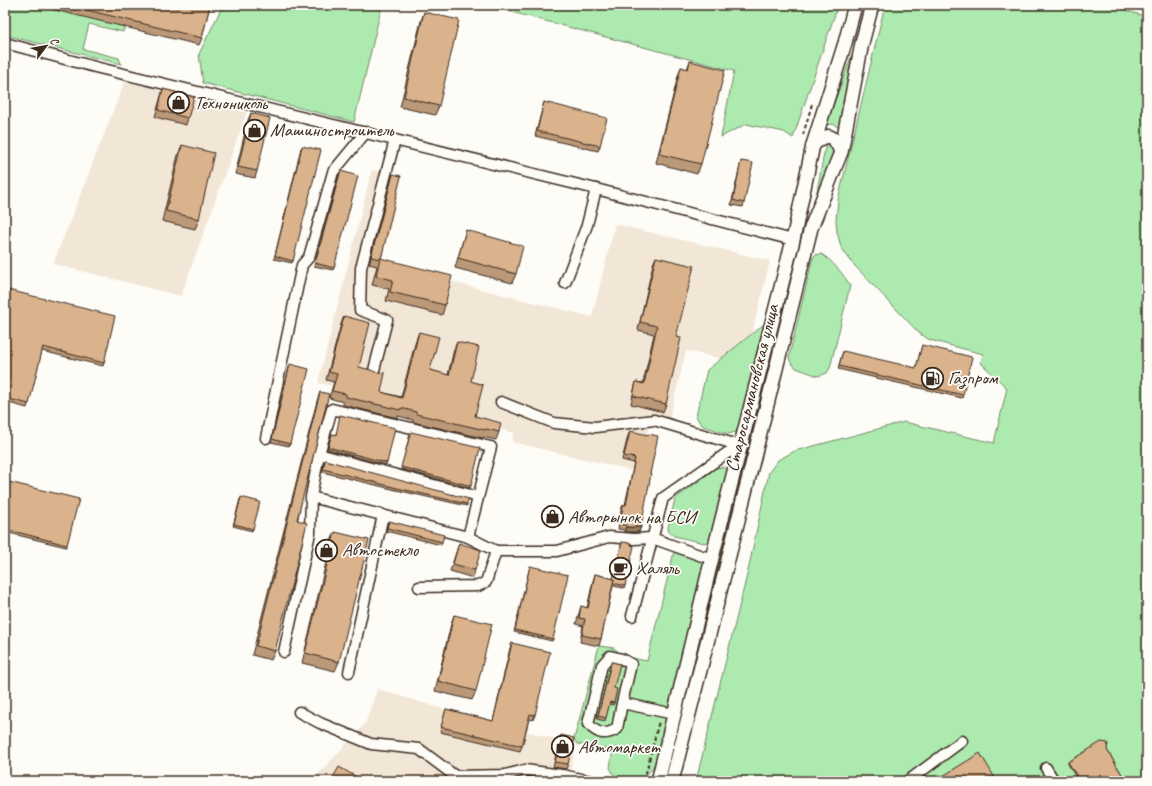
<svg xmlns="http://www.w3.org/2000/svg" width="1152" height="786" viewBox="0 0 1152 786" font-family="Caveat,sans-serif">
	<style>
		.built { fill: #f2e6d7 }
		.green { fill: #adeab0; stroke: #748a67 }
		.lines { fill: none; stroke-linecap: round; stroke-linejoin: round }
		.minor-casing { stroke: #3b2a1e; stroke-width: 13 }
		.major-casing { stroke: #3b2a1e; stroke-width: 16 }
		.path { stroke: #3b2a1e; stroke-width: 2; stroke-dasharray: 4 3; stroke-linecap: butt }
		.minor { stroke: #fdfcf7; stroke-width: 10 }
		.major { stroke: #fdfcf7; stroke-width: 13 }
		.wall { fill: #bb9978; stroke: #3b2a1e }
		.shaded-wall { fill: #997d61; stroke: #3b2a1e }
		.building { fill: #dab28b; stroke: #3b2a1e }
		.labels { text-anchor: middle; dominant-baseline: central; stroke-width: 3.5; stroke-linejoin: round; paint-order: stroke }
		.poi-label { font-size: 19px; fill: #3b2a1e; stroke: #fdfcf7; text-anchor: start }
		.street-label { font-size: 19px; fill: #3b2a1e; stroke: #fdfcf7 }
	</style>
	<rect width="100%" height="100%" fill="#fdfcf7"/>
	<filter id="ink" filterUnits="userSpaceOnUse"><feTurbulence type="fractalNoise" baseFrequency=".025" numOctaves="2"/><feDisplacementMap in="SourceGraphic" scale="8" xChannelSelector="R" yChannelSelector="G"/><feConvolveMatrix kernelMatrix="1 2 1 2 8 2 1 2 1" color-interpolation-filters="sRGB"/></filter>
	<g filter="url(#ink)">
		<g class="built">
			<path d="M125 81 247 112 181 296 53 264Z"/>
			<path d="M372 170 402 178 381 264 592 317 615 224 770 261 750 342 727 360 686 351 667 428 649 424 639 472 512 442 514 433 423 406 318 383Z"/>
			<path d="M377 689 486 722 577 744 567 781H312L365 724Z"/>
		</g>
		<g class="green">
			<path d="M5 5H131L123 32 89 24 83 49 119 58 121 64 5 35Z"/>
			<path d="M223 5H382L354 122 203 83 199 54Z"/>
			<path d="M485 5H838L793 138 784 132 746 124 721 137 734 71Z"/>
			<path d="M885 5H1119V8L1147 17V781H696L748 571 769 472 778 460 795 451 904 422 994 443 1007 388 981 363 983 354 930 340 920 334 853 264 841 247 837 232 836 220 838 200Z"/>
			<path d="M854 49 856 50 840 128 833 124 826 125Z"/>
			<path d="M829 144 835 150 812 218 825 148Z"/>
			<path d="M821 254C830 258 846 277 850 286L830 368 827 373 818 376 796 368 790 361 789 357 813 257 815 255Z"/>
			<path d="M764 324 738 428 736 432 728 434 703 426 698 420 696 416 707 370Z"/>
			<path d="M723 467 728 470 713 539 708 542 704 543 674 536 669 532 668 528 675 499 716 468Z"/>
			<path d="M677 550C693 555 700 553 707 570L657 760C644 782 640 783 616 778L610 768 613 750 577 744 574 739 599 646 614 648 621 654 632 658 647 661 674 552Z"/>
		</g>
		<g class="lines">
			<defs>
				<g id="minor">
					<path d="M5 43 95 67 596 189 793 240"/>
					<path d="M565 283 587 225 596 189"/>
					<path d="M373 374 387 320 360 310 361 268 395 140"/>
					<path d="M501 402 554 423 595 427 654 420 741 446"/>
					<path d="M266 438 302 265 309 257 333 172 366 132"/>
					<path d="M319 454 478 497"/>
					<path d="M468 537 496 551H557L609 537 634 539 652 538 702 556 712 558"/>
					<path d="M419 587 478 586 486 582 496 551"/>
					<path d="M632 616 663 498 727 453 741 446"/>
					<path d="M284 652 310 533 311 497 468 537 491 447 332 409 319 454 311 497"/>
					<path d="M349 672 383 515"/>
					<path d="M622 703 617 729C604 736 598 734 588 724L602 665 610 656 622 659 631 664 622 703 674 714"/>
					<path d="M299 712 320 723 371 744 419 749 455 776 505 775 525 770 562 775 591 781"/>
					<path d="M1046 768 1054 781"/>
					<path d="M908 781 962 741"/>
				</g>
				<g id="major">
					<path d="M813 145C828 131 834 135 841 152"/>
					<path d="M658 781 712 558 793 240 813 145 845 43 855 5"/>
					<path d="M672 781 753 461 811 228 841 152 862 43 872 5"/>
				</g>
			</defs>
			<use href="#minor" class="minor-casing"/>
			<use href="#major" class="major-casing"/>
			<g class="path">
				<path d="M803 135 812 104"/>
				<path d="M644 781 659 721"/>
			</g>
			<use href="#minor" class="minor"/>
			<use href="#major" class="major"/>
		</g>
		<g class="wall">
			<path d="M34 5H210L202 38 199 45Z"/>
			<path d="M424 12 439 106 435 115 400 107 421 21Z"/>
			<path d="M690 61 701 164 697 174 656 163 678 76 681 67 687 69Z"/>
			<path d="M163 89 188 118 186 125 155 117Z"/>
			<path d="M544 102 600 146 598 151 535 136Z"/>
			<path d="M251 113 257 171 255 178 235 174 248 120Z"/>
			<path d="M182 145 199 219 195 229 162 221 178 155Z"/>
			<path d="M301 148 293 261 292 263 274 259Z"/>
			<path d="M741 161 744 203 743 207 731 205 740 166Z"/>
			<path d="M393 174 381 259 445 305 442 315 386 301 389 289 372 285 377 266 369 264 391 181Z"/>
			<path d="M339 175 334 268 333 270 314 266Z"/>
			<path d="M466 230 516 274 512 283 455 268 463 240Z"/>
			<path d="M656 257 676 337 666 404 663 412 631 404 634 390 636 382 643 383 654 334 638 330 653 264Z"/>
			<path d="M8 290 104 363 103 366 42 351 27 408 5 402V300Z"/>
			<path d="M344 316 359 367 381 392 401 397 416 340 419 332 430 370 448 375 454 349 457 342 471 381 475 416 499 432 496 440 483 437V438L413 422V420L398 416V418L343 405V402L329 398 334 382 326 380 341 324Z"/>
			<path d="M922 345 963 395 962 398 838 369 842 354 916 368Z"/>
			<path d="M289 367 290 444 289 446 271 442Z"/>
			<path d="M320 392 275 651 271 660 252 655 317 401Z"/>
			<path d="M630 431 650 474 639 532H624L625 530 618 529 621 510 623 505H625L634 463 622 460 628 436Z"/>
			<path d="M332 434 335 435 387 463 386 465 327 449Z"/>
			<path d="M410 434 471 486 470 488 401 469Z"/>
			<path d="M325 460 467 504V506L396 490 322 472Z"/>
			<path d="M5 499 67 545 66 547 5 532Z"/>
			<path d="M240 499 253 529 252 531 233 526Z"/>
			<path d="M389 521 442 542 441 545 386 531Z"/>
			<path d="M335 532 339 662 335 671 302 663 331 541Z"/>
			<path d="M622 542 625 586 624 588 613 586 601 639 599 646 580 642 583 626 576 624 579 613 581 606 587 608 593 581 595 574 613 579Z"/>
			<path d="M459 543 475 570 473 578 450 571Z"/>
			<path d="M530 566 553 639 552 641 514 632Z"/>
			<path d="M454 615 476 691 472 700 435 691 451 624Z"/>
			<path d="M512 643 535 715 533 720 529 719 522 746 520 751 440 732 446 709 493 721 510 648Z"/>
			<path d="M610 666 614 688V703L613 705 609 704 605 721 597 719Z"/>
			<path d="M561 735 568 764 566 769 553 767Z"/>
			<path d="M1107 750 1126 781H1078L1068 764V762Z"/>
		</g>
		<path class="shaded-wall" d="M626 527H641L639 532H624Z"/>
		<g class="building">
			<path d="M66 5H210L202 38Z"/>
			<path d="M424 12 459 20 439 106 404 97Z"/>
			<path d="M690 61 725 70 701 164 659 154 681 67 688 69Z"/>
			<path d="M163 89 194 97 188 118 158 110Z"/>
			<path d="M544 102 607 118 600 146 537 131Z"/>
			<path d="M251 113 270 118 257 171 238 167Z"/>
			<path d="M182 145 214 153 199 219 166 211Z"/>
			<path d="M302 146 321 150 293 261 275 256Z"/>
			<path d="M741 161 753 163 744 203 733 200Z"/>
			<path d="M341 171 358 176 334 268 315 263 340 173Z"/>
			<path d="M393 174 401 176 381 259 380 258V259L371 257Z"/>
			<path d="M466 230 523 246 516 274 458 258Z"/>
			<path d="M656 257 694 266 676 337 681 338 666 404 633 396 636 382 644 384 657 326 640 322Z"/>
			<path d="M380 258 452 276 445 305 390 292 393 280 376 276Z"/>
			<path d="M8 290 115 316 104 363 43 347 29 404 5 398V300Z"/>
			<path d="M344 316 370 323 359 367 371 370 375 372H378L385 373 381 392 402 398 419 332 439 337 430 370 449 375 457 342 479 347 471 381 483 385 475 416 501 423 499 432 486 429 485 430 416 414V412L401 408 400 410 346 397V394L332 391 337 374 329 372Z"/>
			<path d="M922 345 972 357 963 395 839 366 843 351 916 368Z"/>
			<path d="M290 364 309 369 290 444 272 439Z"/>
			<path d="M320 392 329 394 297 520 307 523 275 651 256 646Z"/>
			<path d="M340 415 395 428 387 463 328 447 332 434 336 435Z"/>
			<path d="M630 431 648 435V434L658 436 650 474H651L641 527H626V525L620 524 623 505H626L635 458 624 456Z"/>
			<path d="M411 432 480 448 471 486 401 467Z"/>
			<path d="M325 460 469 499 467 504 397 488 323 469Z"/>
			<path d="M9 482 79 499 67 545 5 529V500Z"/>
			<path d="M241 497 260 502 253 529 234 524Z"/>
			<path d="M389 521 444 535 442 542 387 528Z"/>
			<path d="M335 532 369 540 339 662 305 653Z"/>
			<path d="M622 542 631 543V545L634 546 625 586 613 583 614 579H613Z"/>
			<path d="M459 543 481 550 475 570 453 564Z"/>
			<path d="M530 566 568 575 553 639 515 630Z"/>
			<path d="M595 574 614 579 601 639 582 635 585 619 579 618 581 606 588 608Z"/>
			<path d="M454 615 492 624 476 691 438 681Z"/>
			<path d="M512 643 550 652 535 715 530 714 522 746 441 727 446 709 493 721Z"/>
			<path d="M612 662 620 664 614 688 617 689 614 703 610 702 606 718 598 716 611 663Z"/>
			<path d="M561 735 574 738 568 764 555 762Z"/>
			<path d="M1101 742 1108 743 1107 750 1126 781H1080L1068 762Z"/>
			<path d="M980 753 995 778 991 781H935Z"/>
			<path d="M339 767 364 781H331Z"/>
		</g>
	</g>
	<defs>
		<symbol id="shop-ring" viewBox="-11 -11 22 22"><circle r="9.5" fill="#fdfcf7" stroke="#3b2a1e" stroke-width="1.5"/><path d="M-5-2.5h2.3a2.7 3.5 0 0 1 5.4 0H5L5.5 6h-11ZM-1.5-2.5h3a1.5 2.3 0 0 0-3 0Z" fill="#3b2a1e"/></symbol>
		<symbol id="fuel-ring" viewBox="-11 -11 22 22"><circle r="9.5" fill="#fdfcf7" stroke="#3b2a1e" stroke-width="1.5"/><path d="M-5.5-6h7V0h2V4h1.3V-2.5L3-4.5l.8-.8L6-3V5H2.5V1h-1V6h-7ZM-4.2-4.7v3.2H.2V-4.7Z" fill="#3b2a1e"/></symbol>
		<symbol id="cafe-ring" viewBox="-11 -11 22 22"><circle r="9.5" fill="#fdfcf7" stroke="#3b2a1e" stroke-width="1.5"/><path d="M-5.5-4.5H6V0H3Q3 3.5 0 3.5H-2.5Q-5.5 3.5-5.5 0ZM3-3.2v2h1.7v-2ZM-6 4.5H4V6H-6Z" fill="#3b2a1e"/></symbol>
	</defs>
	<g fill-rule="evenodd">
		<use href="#shop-ring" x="166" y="90" width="25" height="25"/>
		<use href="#shop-ring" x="242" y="118" width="25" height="25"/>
		<use href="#fuel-ring" x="920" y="366" width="25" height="25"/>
		<use href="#shop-ring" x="540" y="504" width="25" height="25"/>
		<use href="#shop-ring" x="314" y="538" width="25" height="25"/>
		<use href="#cafe-ring" x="608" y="556" width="25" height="25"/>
		<use href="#shop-ring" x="550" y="734" width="25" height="25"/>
	</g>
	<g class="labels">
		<g class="poi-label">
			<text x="194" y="103">Технониколь</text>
			<text x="270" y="130">Машиностроитель</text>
			<text x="948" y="378">Газпром</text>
			<text x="568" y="517">Авторынок на БСИ</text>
			<text x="342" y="550">Автостекло</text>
			<text x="636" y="568">Халяль</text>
			<text x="578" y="747">Автомаркет</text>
		</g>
		<g class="street-label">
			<text transform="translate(752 388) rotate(-76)">Старосармановская улица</text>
		</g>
	</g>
	<rect width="1152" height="786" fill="none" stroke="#fdfcf7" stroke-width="20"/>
	<rect x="10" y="10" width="1132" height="766" fill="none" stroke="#3b2a1e" stroke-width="1.5" filter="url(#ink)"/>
	<g transform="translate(46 46) rotate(58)" stroke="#fdfcf7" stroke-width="3" paint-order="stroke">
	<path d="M0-3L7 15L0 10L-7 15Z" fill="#3b2a1e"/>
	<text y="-6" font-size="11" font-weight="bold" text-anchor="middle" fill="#3b2a1e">С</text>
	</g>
</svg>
